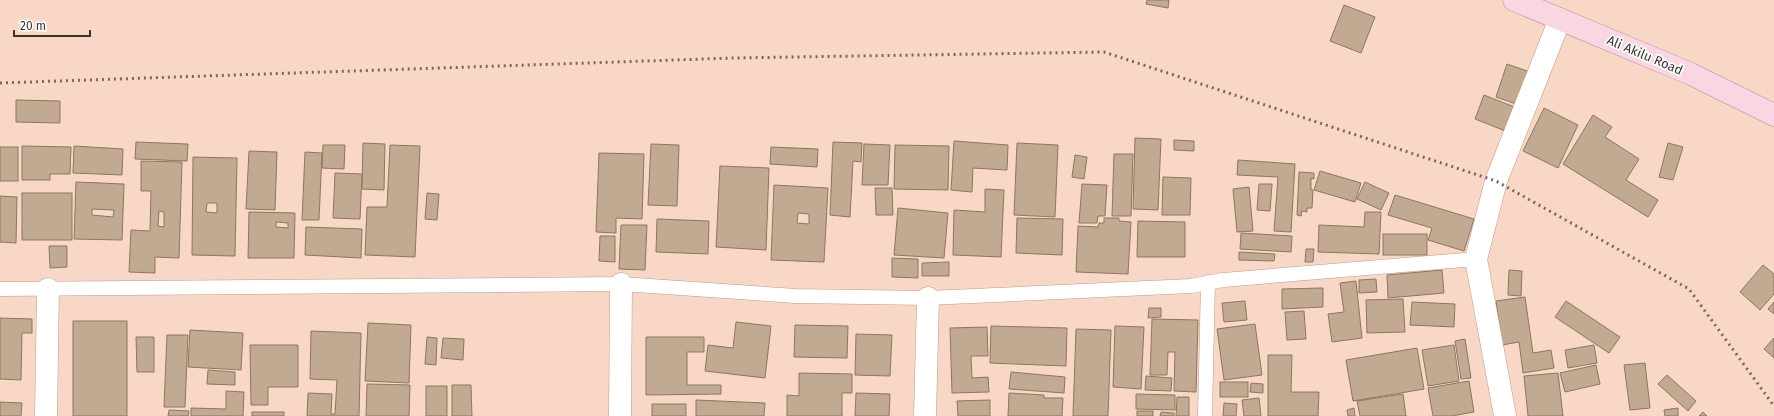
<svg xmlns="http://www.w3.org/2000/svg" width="1774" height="416" viewBox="0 0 1774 416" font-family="'Fira Sans',sans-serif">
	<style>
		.building { fill: #c1a992; stroke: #8d7661; fill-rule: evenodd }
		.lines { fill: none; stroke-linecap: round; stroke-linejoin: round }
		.lane-casing { stroke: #ba9c8d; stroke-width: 15 }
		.street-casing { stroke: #ba9c8d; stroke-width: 23 }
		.primary-casing { stroke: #b58b96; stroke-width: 23 }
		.lane { stroke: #fff; stroke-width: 14 }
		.street { stroke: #fff; stroke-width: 22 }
		.primary { stroke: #f8d6e2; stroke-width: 22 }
		.rail { stroke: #7a675e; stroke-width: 3; stroke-dasharray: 2 4; stroke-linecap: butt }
		.labels { text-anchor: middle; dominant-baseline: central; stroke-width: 3.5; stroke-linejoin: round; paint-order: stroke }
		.street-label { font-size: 13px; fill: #3f332d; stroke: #fff }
	</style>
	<rect width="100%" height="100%" fill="#f8d7c7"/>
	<g class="building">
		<path d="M1147 0H1169L1168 8 1146 4Z"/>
		<path d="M1344 5 1375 17 1361 53 1330 41Z"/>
		<path d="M1507 64 1530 72 1519 105 1496 97Z"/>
		<path d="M1484 95 1517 108 1508 132 1475 119Z"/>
		<path d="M16 100 60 101V123L16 122Z"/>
		<path d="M1544 108 1578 125 1558 168 1523 151Z"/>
		<path d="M1593 115 1612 127 1605 137 1639 159 1626 180 1658 200 1648 217 1563 164Z"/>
		<path d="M1135 138 1161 139 1158 210 1133 209Z"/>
		<path d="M1174 140 1194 141V151L1174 150Z"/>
		<path d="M954 141 1008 145 1007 170 973 168 972 192 951 190Z"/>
		<path d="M136 142 188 144 187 161 135 159Z"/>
		<path d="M833 142 862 143 861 162 853 161 850 217 830 215Z"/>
		<path d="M363 143 385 144 384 190 362 189Z"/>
		<path d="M1017 143 1058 145 1055 217 1014 215Z"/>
		<path d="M1668 143 1683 147 1673 180 1659 177Z"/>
		<path d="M651 144 679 145 677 206 648 205Z"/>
		<path d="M864 144 890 145 888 185H862Z"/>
		<path d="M323 145H345L344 169 322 168Z"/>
		<path d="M390 145 420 146 415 257 365 255 367 207H387Z"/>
		<path d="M895 145 949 146 948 190 894 189Z"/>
		<path d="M22 146 71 147 70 174H50V180H22Z"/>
		<path d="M74 146 123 149 122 175 73 173Z"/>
		<rect x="0" y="147" width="18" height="34"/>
		<path d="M771 147 818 149 817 167 770 164Z"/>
		<path d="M249 151 277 152 275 210 246 209Z"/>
		<path d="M305 152 322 153 319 220H302Z"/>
		<path d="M599 153 644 154 642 219 616 218V233L596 232Z"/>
		<path d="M1114 154H1133L1131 216H1112Z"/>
		<path d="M1075 155 1087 157 1084 179 1072 177Z"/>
		<path d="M193 157 237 158 235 256 192 255ZM207 203H217V213L206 212Z"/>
		<path d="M1238 160 1295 164 1291 232 1274 231 1278 177 1237 175Z"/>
		<path d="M141 161 182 162 179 258 155 257V273L129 272 131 230 150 231 151 191H141ZM159 211 164 212V227L158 226Z"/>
		<path d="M720 166 769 168 766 250 716 247Z"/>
		<path d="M1320 171 1361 183 1355 202 1314 190Z"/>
		<path d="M1299 172 1314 173V179L1311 178V190H1313L1312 208H1307V212L1302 211 1301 216 1297 215Z"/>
		<path d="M335 173 362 174 360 219 333 218Z"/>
		<path d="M1163 177 1191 178 1190 215H1162Z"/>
		<path d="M76 182 124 184 122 240 74 239ZM92 209 114 210 113 217 92 215Z"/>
		<path d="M1365 182 1389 193 1381 210 1357 199Z"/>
		<path d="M1082 184 1107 185 1105 216H1098L1097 223H1079Z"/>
		<path d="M1259 184H1272L1270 211 1257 210Z"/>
		<path d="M774 185 828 188 824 262 771 260ZM798 213 809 214V224L797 223Z"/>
		<path d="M1249 187 1253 231 1237 232 1233 189Z"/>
		<path d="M875 188H892L893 215H876Z"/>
		<path d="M985 189 1004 190 1001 257 953 255 954 210 985 212Z"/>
		<rect x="22" y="193" width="50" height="47"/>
		<path d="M427 193 439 194 437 220 425 219Z"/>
		<path d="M1395 195 1474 219 1464 251 1428 240 1432 228 1388 215Z"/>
		<path d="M0 196 17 197 16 243 0 242Z"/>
		<path d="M898 208 948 213 944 258 894 255Z"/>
		<path d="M249 212 295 213 294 258H248ZM276 222 288 223V228L276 227Z"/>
		<path d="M1365 212H1381L1379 254 1318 252 1319 225 1364 227Z"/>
		<path d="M1017 218 1063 219 1062 255 1016 253Z"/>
		<path d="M1104 218H1119V221L1131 222 1128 274 1076 272 1078 226 1098 227 1099 223H1104Z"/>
		<path d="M657 219 709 221 708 254 656 252Z"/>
		<path d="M1138 221 1185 222V257H1137Z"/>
		<path d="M621 225H647L645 270 619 269Z"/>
		<path d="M306 227 362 229 361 258 305 255Z"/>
		<path d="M1241 233 1292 236 1291 252 1240 249Z"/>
		<rect x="1383" y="234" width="44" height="21"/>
		<path d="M600 236H615V262L599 261Z"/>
		<path d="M49 246H67V267L50 268Z"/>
		<path d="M1306 249H1314L1313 262H1305Z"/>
		<path d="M1239 252 1275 254 1274 261 1239 260Z"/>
		<path d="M892 258 918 259V278L892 277Z"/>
		<path d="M949 262V276H922V263Z"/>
		<path d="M1763 265 1774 274V294L1760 310 1740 292Z"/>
		<path d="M1442 270 1444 293 1388 298 1387 275Z"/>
		<path d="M1509 270 1522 271 1521 296 1508 295Z"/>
		<path d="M1376 279 1377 292 1359 293V280Z"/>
		<path d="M1356 281 1362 338 1332 342 1328 314 1344 312 1340 283Z"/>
		<path d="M1323 288V307L1282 309V289Z"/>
		<path d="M1525 297 1533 353 1551 350 1554 368 1523 373 1519 342 1502 345 1496 301Z"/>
		<path d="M1403 299 1405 332 1367 333 1366 300Z"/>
		<path d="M1245 301 1247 320 1224 322 1222 303Z"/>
		<path d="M1566 301 1620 337 1609 353 1555 317Z"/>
		<path d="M1412 302 1455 304 1454 327 1410 325Z"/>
		<path d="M1774 302V314L1768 309Z"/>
		<path d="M1149 308H1161V317L1148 318Z"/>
		<path d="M1304 311 1306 339 1287 340 1285 312Z"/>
		<path d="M0 318 32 319V333H22L21 380 0 379Z"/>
		<path d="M1152 319 1198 320 1196 392 1174 391 1175 352H1168L1167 375H1150Z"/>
		<rect x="73" y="321" width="54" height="95"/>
		<path d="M736 322 771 326 765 378 705 371 708 345 733 348Z"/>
		<path d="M368 323 411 325 409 383 365 381Z"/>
		<path d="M1255 324 1262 375 1224 380 1217 329Z"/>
		<path d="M795 325 848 326 847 358 794 357Z"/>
		<path d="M991 326 1067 328 1066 366 990 363Z"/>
		<path d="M1115 326 1144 327 1141 389 1113 387Z"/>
		<path d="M987 327 988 356H971L972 378 988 377 989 392 952 393 950 328Z"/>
		<path d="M1076 329 1111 330 1108 416H1073Z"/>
		<path d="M190 330 243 333 241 370 188 367Z"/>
		<path d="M311 331 361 333 359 416H307L308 393 332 394 331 414H335L337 380 310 379Z"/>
		<path d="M856 334 892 335 890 376 855 375Z"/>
		<path d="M167 335H188L185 407H164Z"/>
		<path d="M136 337H154V372H137Z"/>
		<path d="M427 337 437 338 436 365 425 364Z"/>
		<path d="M646 337H704V352H687V385H721V394L646 395Z"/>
		<path d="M443 338 464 339 463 360 441 358Z"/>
		<path d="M1774 338V358L1764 349Z"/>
		<path d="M1465 339 1471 378 1461 379 1455 341Z"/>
		<path d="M250 345H298V387H268V405H251Z"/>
		<path d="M1454 345 1459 381 1428 386 1422 350Z"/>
		<path d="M1594 345 1597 363 1568 368 1565 350Z"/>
		<path d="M1417 348 1424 389 1353 401 1346 360Z"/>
		<path d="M1268 355H1292L1291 392H1319L1318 416H1268Z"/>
		<path d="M1645 363 1650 408 1630 410 1624 365Z"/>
		<path d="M1596 365 1600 384 1565 392 1560 373Z"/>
		<path d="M208 370 235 372V385L207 384Z"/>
		<path d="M1011 372 1065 377 1064 393 1009 389Z"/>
		<path d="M799 373 852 374V393H842V416H787V395L799 396Z"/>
		<path d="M1558 373 1563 416H1528L1524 376Z"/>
		<path d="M1667 375 1696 401 1688 411 1658 384Z"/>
		<path d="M1146 376 1172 378 1171 391 1145 390Z"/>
		<path d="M1469 381 1474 412 1452 416H1433L1428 388Z"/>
		<rect x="1220" y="382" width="28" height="15"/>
		<path d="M1251 383 1263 384V393L1250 392Z"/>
		<path d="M367 384 410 385 409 416H366Z"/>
		<path d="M452 385H471L472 416H452Z"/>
		<rect x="426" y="386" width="21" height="30"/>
		<path d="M226 391 244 392 243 416H191V408L226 409Z"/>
		<path d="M856 393 890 394 889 416H855Z"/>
		<path d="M1009 393 1044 395V398H1063L1062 416H1008Z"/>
		<path d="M1136 394 1175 395V410L1136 409Z"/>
		<path d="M1403 394 1406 416H1360L1357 401Z"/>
		<path d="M1177 397H1189V416H1176Z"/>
		<path d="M1259 398 1261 416H1244L1242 400Z"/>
		<path d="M696 400 765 403 764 416H696Z"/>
		<path d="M990 400V416H958L957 401Z"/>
		<path d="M0 402 22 403 21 416H0Z"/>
		<path d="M1224 403 1237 404 1236 416H1223Z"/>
		<rect x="652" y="404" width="34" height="12"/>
		<path d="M1354 408 1355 416H1348L1347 410Z"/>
		<path d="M1678 408V416H1665L1664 410Z"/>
		<path d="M169 410 189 411 188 416H168Z"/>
		<rect x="1137" y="411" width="16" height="5"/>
		<rect x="252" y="412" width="32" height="4"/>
		<path d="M1161 412 1174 413V416H1160Z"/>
		<path d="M1703 412 1707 416H1699Z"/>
	</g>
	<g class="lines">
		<defs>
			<g id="lane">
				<path d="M0 289 621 284 796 296 928 298 1191 286 1223 280 1476 259"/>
				<path d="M1205 416 1208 282"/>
			</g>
			<g id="street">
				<path d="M46 416 48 289"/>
				<path d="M620 416 621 284"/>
				<path d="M925 416 928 298"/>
				<path d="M1505 416 1476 259 1496 181 1560 19"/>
			</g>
			<path id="primary" d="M1514 0 1691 74 1774 115"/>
		</defs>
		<use href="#lane" class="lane-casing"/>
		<use href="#street" class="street-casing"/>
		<use href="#primary" class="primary-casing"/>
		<use href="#lane" class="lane"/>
		<use href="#street" class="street"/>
		<use href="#primary" class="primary"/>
		<path class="rail" d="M0 83 733 58 1104 52 1496 181 1689 289 1774 406"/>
	</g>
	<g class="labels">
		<g class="street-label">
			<text transform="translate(1645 55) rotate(23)">Ali Akilu Road</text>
		</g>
	</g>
	<path d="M14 30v6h76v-6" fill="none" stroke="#3f332d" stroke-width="2"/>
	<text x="20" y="30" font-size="12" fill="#3f332d" stroke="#ffffff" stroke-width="3" paint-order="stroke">20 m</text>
</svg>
